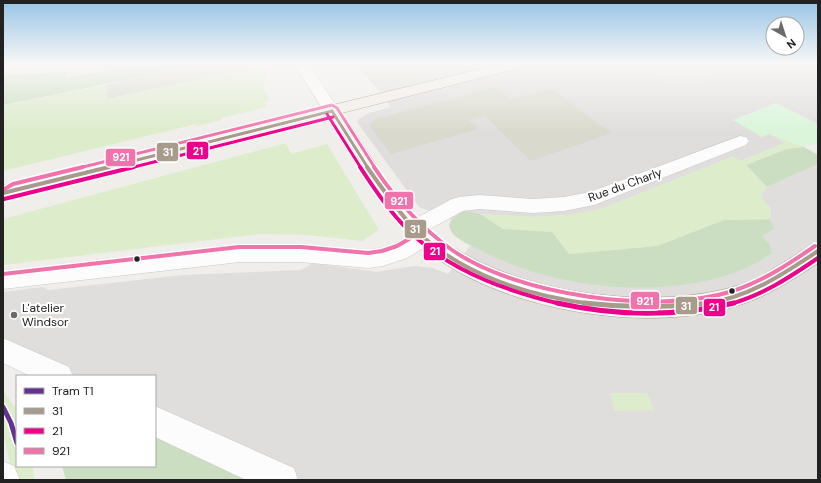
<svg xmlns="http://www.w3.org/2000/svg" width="821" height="483" viewBox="0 0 821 483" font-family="'DM Sans',sans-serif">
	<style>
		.residential { fill: #dfdedc }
		.commercial { fill: #f1e3e1 }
		.construction { fill: #d9d9cd }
		.grass { fill: #ddeccb }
		.forest { fill: #cbdec1 }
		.park { fill: #daf5da }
		.parking { fill: #e0dfde }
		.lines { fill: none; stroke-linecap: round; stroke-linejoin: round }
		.minor-casing { stroke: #c9c8c7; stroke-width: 1 }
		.major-casing { stroke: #a79c86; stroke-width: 1 }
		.minor { fill: #fdfcfc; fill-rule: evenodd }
		.major { fill: #f3ede7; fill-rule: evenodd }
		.bus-1-far2-casing { stroke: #fff; stroke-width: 5 }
		.bus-1-far1-casing { stroke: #fff; stroke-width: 7 }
		.bus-1-casing { stroke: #fff; stroke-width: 8 }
		.bus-2-far2-casing { stroke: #fff; stroke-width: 5 }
		.bus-2-far1-casing { stroke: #fff; stroke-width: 7 }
		.bus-2-casing { stroke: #fff; stroke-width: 8 }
		.bus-3-far1-casing { stroke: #fff; stroke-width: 5 }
		.bus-3-casing { stroke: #fff; stroke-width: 7 }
		.bus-1-far2 { stroke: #a79b8b; stroke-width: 3 }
		.bus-1-far1 { stroke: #a79b8b; stroke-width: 4 }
		.bus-1 { stroke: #a79b8b; stroke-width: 5 }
		.bus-2-far2 { stroke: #ed028c; stroke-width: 3 }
		.bus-2-far1 { stroke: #ed028c; stroke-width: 4 }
		.bus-2 { stroke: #ed028c; stroke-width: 5 }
		.bus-3-far1 { stroke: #f173ac; stroke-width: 3 }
		.bus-3 { stroke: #f173ac; stroke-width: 4 }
		.tram-1-casing { stroke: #fff; stroke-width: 8 }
		.tram-1 { stroke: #64318f; stroke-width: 5 }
		.bus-dot { fill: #222; stroke: #fff; stroke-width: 1.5 }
		.poi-dot { fill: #6a6968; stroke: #fff; stroke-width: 1.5 }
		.labels { text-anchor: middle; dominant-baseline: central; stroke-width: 4; stroke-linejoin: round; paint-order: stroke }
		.street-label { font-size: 12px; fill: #222; stroke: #fff }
		.poi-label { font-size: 12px; fill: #222; stroke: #fff; text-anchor: start }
		.line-badge { stroke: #fff; stroke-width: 1.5 }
		.badge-label { font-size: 11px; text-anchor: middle; font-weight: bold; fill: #fff }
	</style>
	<rect width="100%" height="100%" fill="#f0eeeb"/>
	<g class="residential">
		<path d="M485 64H818V124L776 103 733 120 770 134 785 143 741 161 732 157 604 208 569 215 534 217 480 214 463 210 451 220 438 209 429 211 419 207 357 122 360 118 369 113 391 107 374 85 388 82 390 83 431 74Z"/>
		<path d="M818 164V480H247L155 436V376H30L3 361V292L42 287 49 290 183 275 301 270 313 263 376 272 414 266 433 268 448 274 471 245 503 261 532 271 572 281 615 286 647 287 688 284 719 277 748 267 772 254 770 244 762 236 775 229 770 219 771 209 761 198 763 190 767 187Z"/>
	</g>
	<path class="commercial" d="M3 64H133V66L63 78 67 72 3 75Z"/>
	<g class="construction">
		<path d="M205 64H245L248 69 107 99 106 85Z"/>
		<path d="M355 64H485L431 74 390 84 388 82 374 85Z"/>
		<path d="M496 87 510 99 551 89 612 133 531 161 485 116 468 120 478 129 391 154 369 125 375 119Z"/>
	</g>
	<g class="grass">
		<path d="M263 66 266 67C267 80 260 85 269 98V100L264 102 267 107 221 118V120L197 126 196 124 3 171V105L106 85 107 99Z"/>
		<path d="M770 134 804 147 787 149 746 165 767 187 763 190 761 198 771 209 770 219 724 220 657 246 569 254 551 233 503 229 480 214 534 217 569 215 604 208 732 157 742 161 785 143Z"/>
		<path d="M286 143 291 154 327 144 379 230 362 241 308 235 260 234 3 265V219Z"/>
		<path d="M3 391 17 410V466H33L34 480H14L3 434Z"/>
		<path d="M610 393H647L654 410 615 411Z"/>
	</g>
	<g class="forest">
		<path d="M133 64H205L3 105V75L68 72 64 78 132 66Z"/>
		<path d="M804 147 818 155V164L767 187 746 165 787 149Z"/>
		<path d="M463 210 480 214 503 229 552 232 569 254 657 246 724 220 770 219 775 229 762 236 770 244 772 254C764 258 757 263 748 267 674 301 562 290 490 255 481 250 459 241 453 234 451 232 450 228 449 226L451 220Z"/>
		<path d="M155 436 247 480H66L62 466H155Z"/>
	</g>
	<path class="park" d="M776 103 818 124V142L804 147 774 135 770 134 762 137 733 120Z"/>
	<path class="parking" d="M673 64H752L675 88 647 72Z"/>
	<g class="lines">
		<defs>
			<g id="minor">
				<path d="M294 64H308L340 111 338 114 332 116 326 114Z"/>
				<path d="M740 136 746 137 749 141 746 145 594 205 564 211 533 213 479 209 463 211 428 230 432 231 435 237 432 243 407 258 383 266 368 268 300 262H240L3 289V271L240 244H300L368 250 391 246 411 234 407 233 404 228 407 223 452 199 459 197 479 195 533 199 564 197 590 192Z"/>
				<path d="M3 338 69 367 73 376H30L3 363Z"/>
				<path d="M155 406 294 468 298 480H246L155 437Z"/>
				<path d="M3 461 14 466 20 480H3Z"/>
			</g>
			<path id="major" d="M501 64H526L524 67 342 113C369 153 394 199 431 231 502 292 644 312 733 287 753 282 772 270 789 259 799 253 807 246 818 243V263C791 281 765 298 733 307 640 335 488 308 416 242 379 208 355 159 328 117L3 200V186Z"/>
		</defs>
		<use href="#minor" class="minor-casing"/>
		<use href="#major" class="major-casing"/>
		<use href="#minor" class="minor"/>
		<use href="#major" class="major"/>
		<defs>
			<g id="bus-1-far2">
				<path d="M332 111 368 168"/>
				<path d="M105 168 332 111"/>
			</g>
			<g id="bus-1-far1">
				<path d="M367 167C381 187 395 207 411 225 457 274 528 296 593 304"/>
				<path d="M3 193 109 167"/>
				<path d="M703 304C748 298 782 275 818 251"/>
			</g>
			<path id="bus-1" d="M584 303C627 308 668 308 711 303"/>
			<g id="bus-2-far2">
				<path d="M327 114 361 168"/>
				<path d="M130 168 333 117"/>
			</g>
			<g id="bus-2-far1">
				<path d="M360 167C377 193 395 220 420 241 460 275 511 292 561 304"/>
				<path d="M4 199 134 167"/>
				<path d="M730 304C763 295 790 277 818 258"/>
			</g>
			<path id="bus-2" d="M557 303C615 316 676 317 734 303"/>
			<path id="bus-3-far1" d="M79 168 332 105 337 108 375 168"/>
			<g id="bus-3">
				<path d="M374 167C396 200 420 227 452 250 518 296 657 315 733 291 763 281 789 264 815 246"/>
				<path d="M3 190 13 184 83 167"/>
				<path d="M3 274 239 247H301L368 253 382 251 397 246 421 232"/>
			</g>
		</defs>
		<use href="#bus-1-far2" class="bus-1-far2-casing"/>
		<use href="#bus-1-far1" class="bus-1-far1-casing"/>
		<use href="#bus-1" class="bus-1-casing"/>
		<use href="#bus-2-far2" class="bus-2-far2-casing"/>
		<use href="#bus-2-far1" class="bus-2-far1-casing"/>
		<use href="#bus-2" class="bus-2-casing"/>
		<use href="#bus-3-far1" class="bus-3-far1-casing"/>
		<use href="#bus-3" class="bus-3-casing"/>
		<use href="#bus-1-far2" class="bus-1-far2"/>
		<use href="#bus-1-far1" class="bus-1-far1"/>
		<use href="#bus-1" class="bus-1"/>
		<use href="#bus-2-far2" class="bus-2-far2"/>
		<use href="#bus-2-far1" class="bus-2-far1"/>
		<use href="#bus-2" class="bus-2"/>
		<use href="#bus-3-far1" class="bus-3-far1"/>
		<use href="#bus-3" class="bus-3"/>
		<defs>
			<path id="tram-1" d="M3 407 11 423 17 443"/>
		</defs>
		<use href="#tram-1" class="tram-1-casing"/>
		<use href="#tram-1" class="tram-1"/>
	</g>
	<linearGradient id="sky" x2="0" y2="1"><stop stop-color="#97c4e6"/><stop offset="0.48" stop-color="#f8f7f6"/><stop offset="1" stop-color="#f8f7f6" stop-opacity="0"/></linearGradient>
	<rect width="821" height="132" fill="url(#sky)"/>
	<g class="bus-dot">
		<circle cx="137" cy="259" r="3.5"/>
		<circle cx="732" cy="291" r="3.5"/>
	</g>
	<circle class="poi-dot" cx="14" cy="315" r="4"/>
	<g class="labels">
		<g class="street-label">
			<text transform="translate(625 185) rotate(-20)">Rue du Charly</text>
		</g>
		<g class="poi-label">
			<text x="22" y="308">L'atelier<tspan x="22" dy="14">Windsor</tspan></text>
		</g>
	</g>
	<g class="line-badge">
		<rect x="186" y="141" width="23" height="19" rx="4" fill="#ed028c"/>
		<rect x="156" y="142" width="23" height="20" rx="4" fill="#a79b8b"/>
		<rect x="105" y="148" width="31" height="19" rx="4" fill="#f173ac"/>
		<rect x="384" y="191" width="30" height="19" rx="4" fill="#f173ac"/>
		<rect x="404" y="219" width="23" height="20" rx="4" fill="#a79b8b"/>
		<rect x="423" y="242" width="23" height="19" rx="4" fill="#ed028c"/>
		<rect x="630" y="291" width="30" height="19" rx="4" fill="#f173ac"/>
		<rect x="675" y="296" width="23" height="19" rx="4" fill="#a79b8b"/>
		<rect x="703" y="298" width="23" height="19" rx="4" fill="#ed028c"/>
	</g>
	<g class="badge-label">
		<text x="198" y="155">21</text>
		<text x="168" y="156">31</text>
		<text x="121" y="161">921</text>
		<text x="399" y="205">921</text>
		<text x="415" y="233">31</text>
		<text x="435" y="255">21</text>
		<text x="645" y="305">921</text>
		<text x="686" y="310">31</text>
		<text x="714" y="311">21</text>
	</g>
	<rect width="821" height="483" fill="none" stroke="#222222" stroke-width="8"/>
	<rect x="16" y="375" width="140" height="92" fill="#ffffff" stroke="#a7a7a7"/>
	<rect x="24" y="388" width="20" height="6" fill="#64318f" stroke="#a7a7a7"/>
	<text x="52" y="395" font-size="12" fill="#222222">Tram T1</text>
	<rect x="24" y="408" width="20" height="6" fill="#a79b8b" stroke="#a7a7a7"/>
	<text x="52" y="415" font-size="12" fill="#222222">31</text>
	<rect x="24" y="428" width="20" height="6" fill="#ed028c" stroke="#a7a7a7"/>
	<text x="52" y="435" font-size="12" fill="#222222">21</text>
	<rect x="24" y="448" width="20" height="6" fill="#f173ac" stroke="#a7a7a7"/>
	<text x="52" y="455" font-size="12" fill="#222222">921</text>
	<g transform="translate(785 36) rotate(141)"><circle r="19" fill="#ffffff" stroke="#a7a7a7"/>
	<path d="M0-3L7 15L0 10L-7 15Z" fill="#6a6968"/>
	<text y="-6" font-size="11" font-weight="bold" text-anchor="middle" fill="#222222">N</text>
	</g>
</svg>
